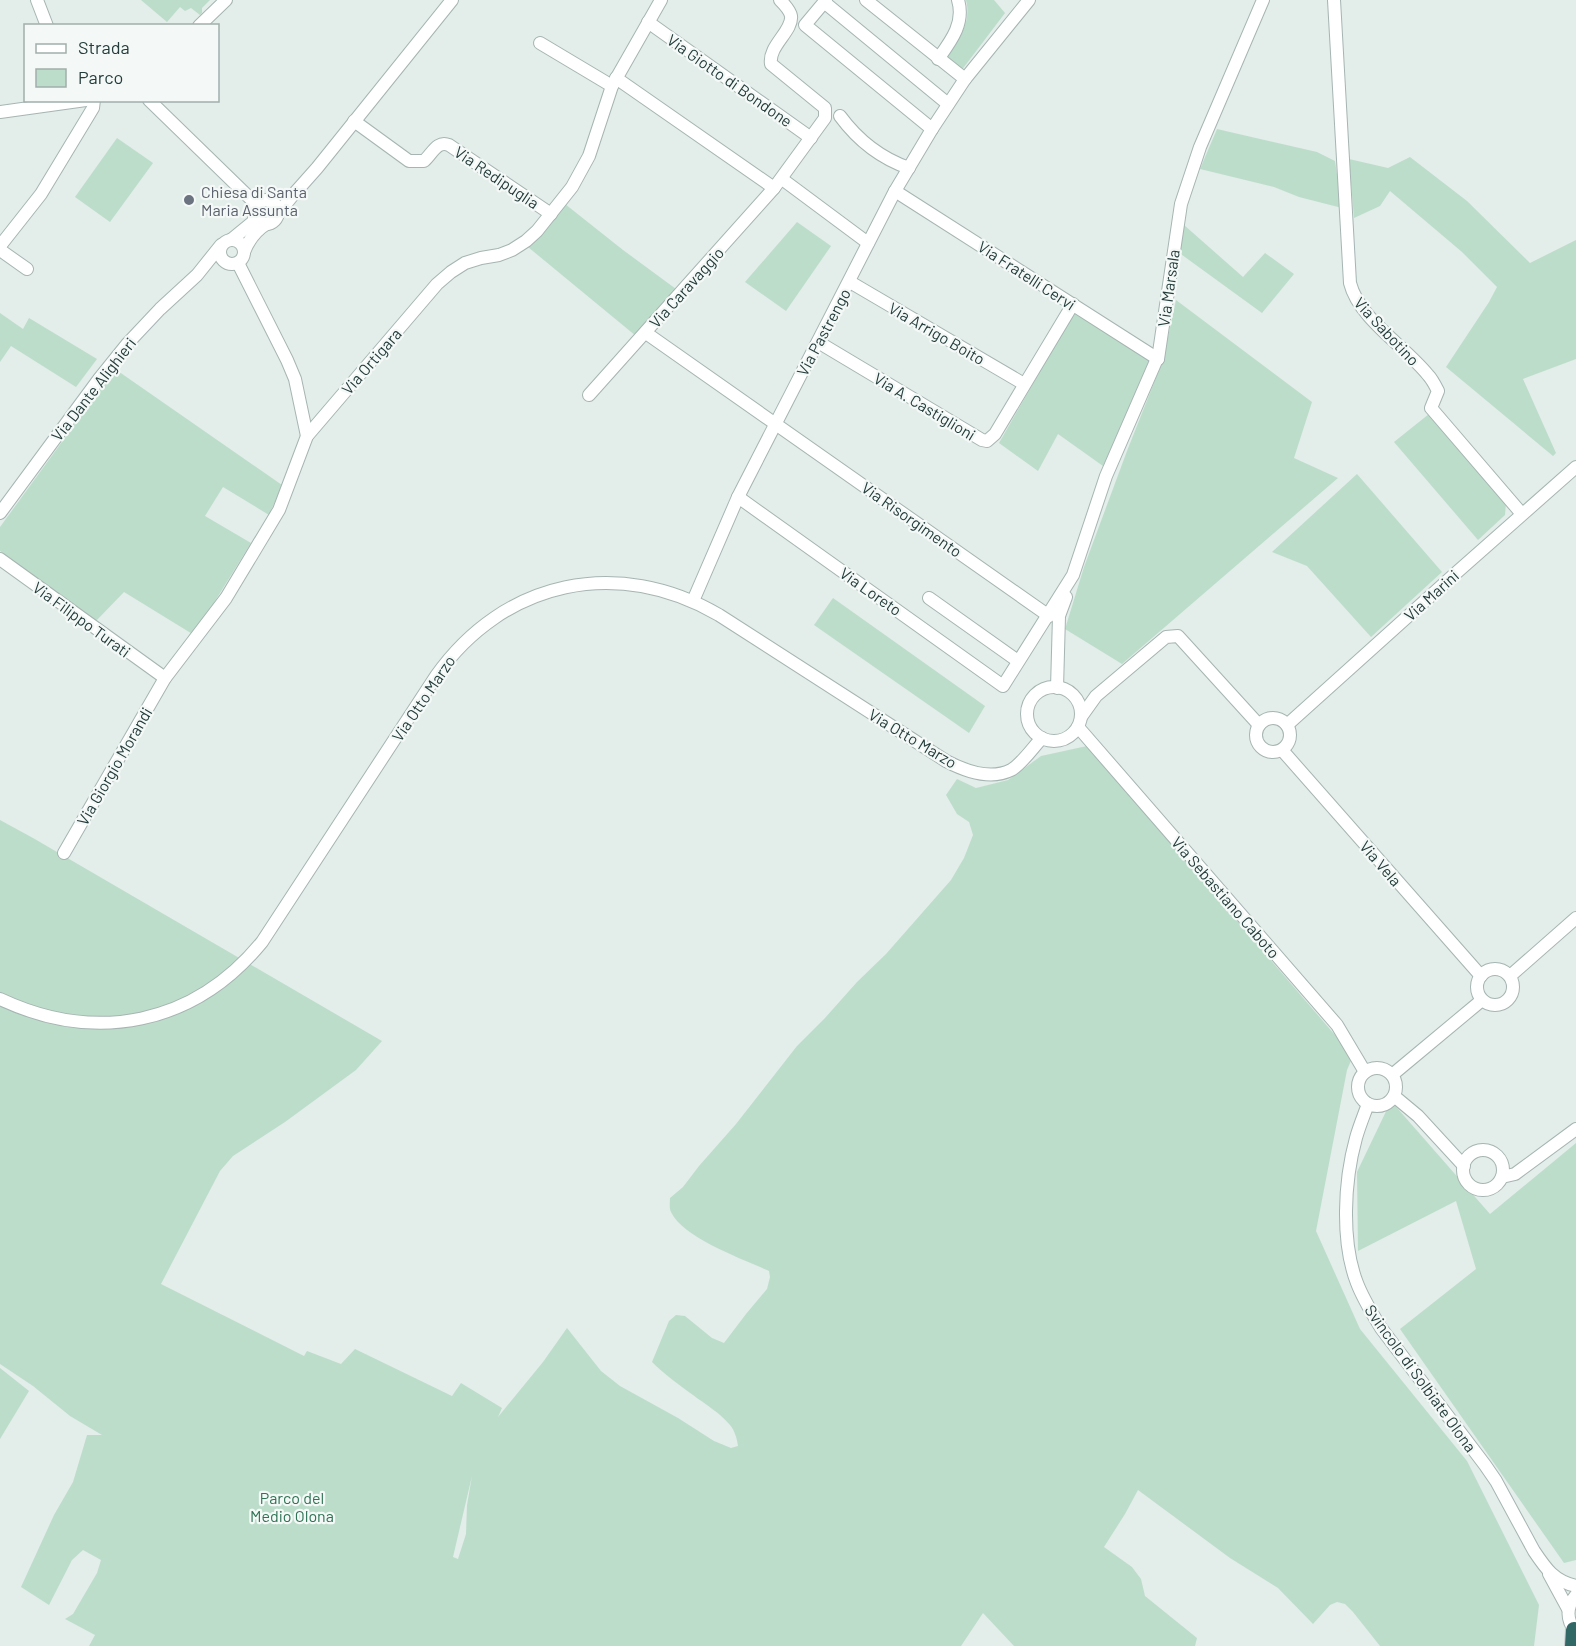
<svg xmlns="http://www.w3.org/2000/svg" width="1576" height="1646" viewBox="0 0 1576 1646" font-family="Barlow,sans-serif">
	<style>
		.green { fill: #bdddcb; fill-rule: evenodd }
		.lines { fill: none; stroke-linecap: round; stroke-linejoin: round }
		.minor-casing { stroke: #a6b5b2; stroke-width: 14 }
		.highway-casing { stroke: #c2c9c8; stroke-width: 18 }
		.minor { stroke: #fff; stroke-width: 12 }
		.highway { stroke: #316866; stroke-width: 16 }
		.worship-dot { fill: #6b7280; stroke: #f4f9f7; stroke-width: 2 }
		.labels { text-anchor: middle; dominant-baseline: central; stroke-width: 4.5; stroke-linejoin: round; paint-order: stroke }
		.street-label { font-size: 16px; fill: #243d3b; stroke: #f4f9f7 }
		.worship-label { font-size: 16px; fill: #5b616d; stroke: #f4f9f7; text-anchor: start }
		.park-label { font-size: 16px; fill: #2f7355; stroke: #f4f9f7 }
	</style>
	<rect width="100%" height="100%" fill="#e3edea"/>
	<g class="green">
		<path d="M141 0H210L202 8V13L200 15 191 8 185 11 180 7 167 22Z"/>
		<path d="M966 0H994L1005 13 961 71 945 58C958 41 972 23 966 0Z"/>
		<path d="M1217 129 1317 152 1335 161 1342 208 1299 197 1274 187 1200 169Z"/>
		<path d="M117 138 153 163 110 222 75 197Z"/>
		<path d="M1410 157 1467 201 1530 263 1576 240V359L1523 379 1556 453 1553 456 1446 367 1489 302 1497 287 1462 252 1390 191 1380 206 1354 218 1349 159 1388 168Z"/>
		<path d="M565 204 623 250 676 289 636 336 528 247Z"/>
		<path d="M797 222 831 246 786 311 745 282Z"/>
		<path d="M1184 225 1243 277 1265 253 1294 274 1262 313 1178 252Z"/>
		<path d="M1176 300 1312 402 1294 458 1338 478 1122 664 1065 629 1084 567 1127 451 1163 360Z"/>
		<path d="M1074 312 1151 362 1103 466 1058 434 1038 471 999 443Z"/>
		<path d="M0 313 23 329 29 318 97 359 76 387 11 346 0 362Z"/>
		<path d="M115 369 282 485 269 515 223 487 205 516 251 543 194 635 124 592 96 621 0 551V527Z"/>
		<path d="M1429 414 1506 503 1505 515 1478 540 1394 442Z"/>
		<path d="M1357 474 1442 572 1371 637 1307 566 1272 552Z"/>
		<path d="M833 598 985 706 969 733 814 625Z"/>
		<path d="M1087 746 1353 1056 1347 1070 1316 1231 1360 1329 1467 1461 1539 1605 1534 1646H1380L1353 1612 1345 1604 1337 1602 1330 1605 1313 1624 1278 1588 1230 1558 1138 1490 1125 1514 1104 1547 1132 1567 1141 1579 1145 1596 1197 1638 1195 1646H1014L983 1613 961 1646H89L95 1635 65 1619 73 1614 97 1573 101 1560 83 1550 72 1560 49 1605 21 1587 54 1515 73 1482 87 1435H102L70 1416 33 1386 0 1364V820L33 838 382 1041 356 1070 285 1122 233 1156 220 1171 161 1284 304 1356 307 1351 341 1364 355 1349 452 1396 461 1383 502 1408 498 1417 543 1362 567 1328 601 1371 620 1386 678 1418 714 1441 731 1448 738 1446C737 1439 735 1431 730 1425 720 1413 705 1404 693 1395 679 1385 664 1374 652 1362L669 1321 676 1315 685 1316 712 1338 724 1343 746 1314 767 1289 770 1277 769 1271C743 1259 683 1238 671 1212 669 1208 670 1202 670 1198L683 1187 699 1166 736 1124 797 1046 825 1018 857 982 886 954 951 880 964 858 973 835 969 822 957 814 946 795 957 779 976 788 1008 780 1041 756ZM472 1476 467 1505 466 1534 458 1559 453 1557Z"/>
		<path d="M1391 1101 1490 1214 1576 1143V1560L1564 1563 1400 1329 1476 1269 1456 1201 1358 1251 1357 1172Z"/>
		<path d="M0 1368 29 1391 0 1439Z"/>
	</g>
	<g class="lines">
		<defs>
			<g id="minor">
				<path d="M37 0 47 26"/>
				<path d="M826 0 805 25 932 129"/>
				<path d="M866 0 965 79"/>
				<path d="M1334 0 1350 283C1359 319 1405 346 1428 375 1432 379 1435 385 1438 391L1431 408 1522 514"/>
				<path d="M824 2 948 104"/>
				<path d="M648 22 811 138"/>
				<path d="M199 26 226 0"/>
				<path d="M540 43 612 86"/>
				<path d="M938 59C951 41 965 23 958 0"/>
				<path d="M616 78 774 188"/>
				<path d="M149 100 257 205"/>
				<path d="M0 112 86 100"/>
				<path d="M840 116C857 139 880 158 909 168"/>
				<path d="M354 121 409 161H424C432 154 437 140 449 145L551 214"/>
				<path d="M782 179 868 243"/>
				<path d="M895 191 1158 359"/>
				<circle cx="266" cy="212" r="12"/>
				<path d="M277 215 293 195 317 168 452 0"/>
				<circle cx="232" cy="252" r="12"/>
				<path d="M231 240 253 222 255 216"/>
				<path d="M0 246 41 194 93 108 94 100"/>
				<path d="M0 250 27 269"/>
				<path d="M244 252C249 239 256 230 268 223"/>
				<path d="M238 263 287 360 295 379 307 436"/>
				<path d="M850 282 1024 384"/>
				<path d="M646 333 1049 616"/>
				<path d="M818 342 982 440 987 441 995 434 1073 304"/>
				<path d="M589 395 774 188 825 118V108L771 64C768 46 793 31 791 16 790 10 784 4 780 0"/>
				<path d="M738 497 1003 686 1073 575 1106 476 1156 361 1158 359 1181 204 1200 147 1263 0"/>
				<path d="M0 513 99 379 128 343 160 309 197 275 221 245"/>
				<path d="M0 559 165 678"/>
				<path d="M929 598 1018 661"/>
				<path d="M693 601 738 497 895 191 932 129 965 79 1029 0"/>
				<circle cx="1054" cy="714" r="27"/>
				<path d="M1057 688 1059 616 1066 597"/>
				<path d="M1081 717 1096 696 1166 637 1178 636 1259 725"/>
				<circle cx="1273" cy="735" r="17"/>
				<path d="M1287 725 1456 573 1576 467"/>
				<path d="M1078 727 1337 1025 1365 1072"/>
				<path d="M1282 750 1481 976"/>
				<path d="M64 853 165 678 226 598 279 510 307 436 437 284 451 272 465 263 481 258 499 255 512 250 526 241 537 231 572 187 589 156 612 86 661 0"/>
				<circle cx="1495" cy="987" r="18"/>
				<path d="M1510 976 1576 918"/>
				<path d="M0 999C96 1044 194 1025 262 942L436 676C504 580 618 556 719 615L946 761C965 771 991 780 1011 770 1021 765 1034 746 1042 738"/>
				<circle cx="1377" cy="1087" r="19"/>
				<path d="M1392 1075 1482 1000"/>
				<path d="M1394 1096 1418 1116 1464 1166"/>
				<path d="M1368 1104C1364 1115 1359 1127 1356 1138 1344 1181 1341 1242 1357 1283 1363 1299 1372 1313 1381 1328L1485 1465 1496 1481 1534 1551C1546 1569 1554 1581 1576 1586"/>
				<circle cx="1483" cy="1170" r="20"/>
				<path d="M1502 1177 1515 1174 1576 1129"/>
				<path d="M1549 1574 1568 1609"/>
				<path d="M1576 1595C1566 1607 1566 1620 1576 1632"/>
			</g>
			<path id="highway" d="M1573 1646 1574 1630"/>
		</defs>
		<use href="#minor" class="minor-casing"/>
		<use href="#highway" class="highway-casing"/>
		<use href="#minor" class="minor"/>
		<use href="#highway" class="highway"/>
	</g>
	<circle class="worship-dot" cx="189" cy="200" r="6"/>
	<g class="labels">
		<g class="street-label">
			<text transform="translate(730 80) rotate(35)">Via Giotto di Bondone</text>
			<text transform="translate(497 177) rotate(34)">Via Redipuglia</text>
			<text transform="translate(1027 275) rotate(33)">Via Fratelli Cervi</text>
			<text transform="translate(686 287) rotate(-48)">Via Caravaggio</text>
			<text transform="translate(1168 288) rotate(-82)">Via Marsala</text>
			<text transform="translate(1387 331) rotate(47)">Via Sabotino</text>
			<text transform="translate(823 332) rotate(-62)">Via Pastrengo</text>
			<text transform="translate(937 333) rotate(30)">Via Arrigo Boito</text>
			<text transform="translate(371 361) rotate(-49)">Via Ortigara</text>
			<text transform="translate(93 389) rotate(-52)">Via Dante Alighieri</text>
			<text transform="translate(925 406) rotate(31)">Via A. Castiglioni</text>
			<text transform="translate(912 519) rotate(35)">Via Risorgimento</text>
			<text transform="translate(871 591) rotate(35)">Via Loreto</text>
			<text transform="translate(1431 595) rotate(-42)">Via Marini</text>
			<text transform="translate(82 619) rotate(36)">Via Filippo Turati</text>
			<text transform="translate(423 698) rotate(-56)">Via Otto Marzo</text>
			<text transform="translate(913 738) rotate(31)">Via Otto Marzo</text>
			<text transform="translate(114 766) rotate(-60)">Via Giorgio Morandi</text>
			<text transform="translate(1381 863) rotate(49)">Via Vela</text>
			<text transform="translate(1226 897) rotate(49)">Via Sebastiano Caboto</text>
			<text transform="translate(1421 1378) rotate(54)">Svincolo di Solbiate Olona</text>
		</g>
		<g class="worship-label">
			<text x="201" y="191">Chiesa di Santa<tspan x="201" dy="18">Maria Assunta</tspan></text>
		</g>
		<g class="park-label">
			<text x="292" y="1497">Parco del<tspan x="292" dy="18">Medio Olona</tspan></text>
		</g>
	</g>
	<rect x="24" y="24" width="195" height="78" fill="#f4f9f7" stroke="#a1aeac" stroke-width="1.5"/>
	<rect x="36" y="44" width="30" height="9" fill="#ffffff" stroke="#a1aeac" stroke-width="1.5"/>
	<text x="78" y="54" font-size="18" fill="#243d3b">Strada</text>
	<rect x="36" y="69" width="30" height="18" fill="#bdddcb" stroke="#a1aeac" stroke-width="1.5"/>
	<text x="78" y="84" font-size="18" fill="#243d3b">Parco</text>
</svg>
